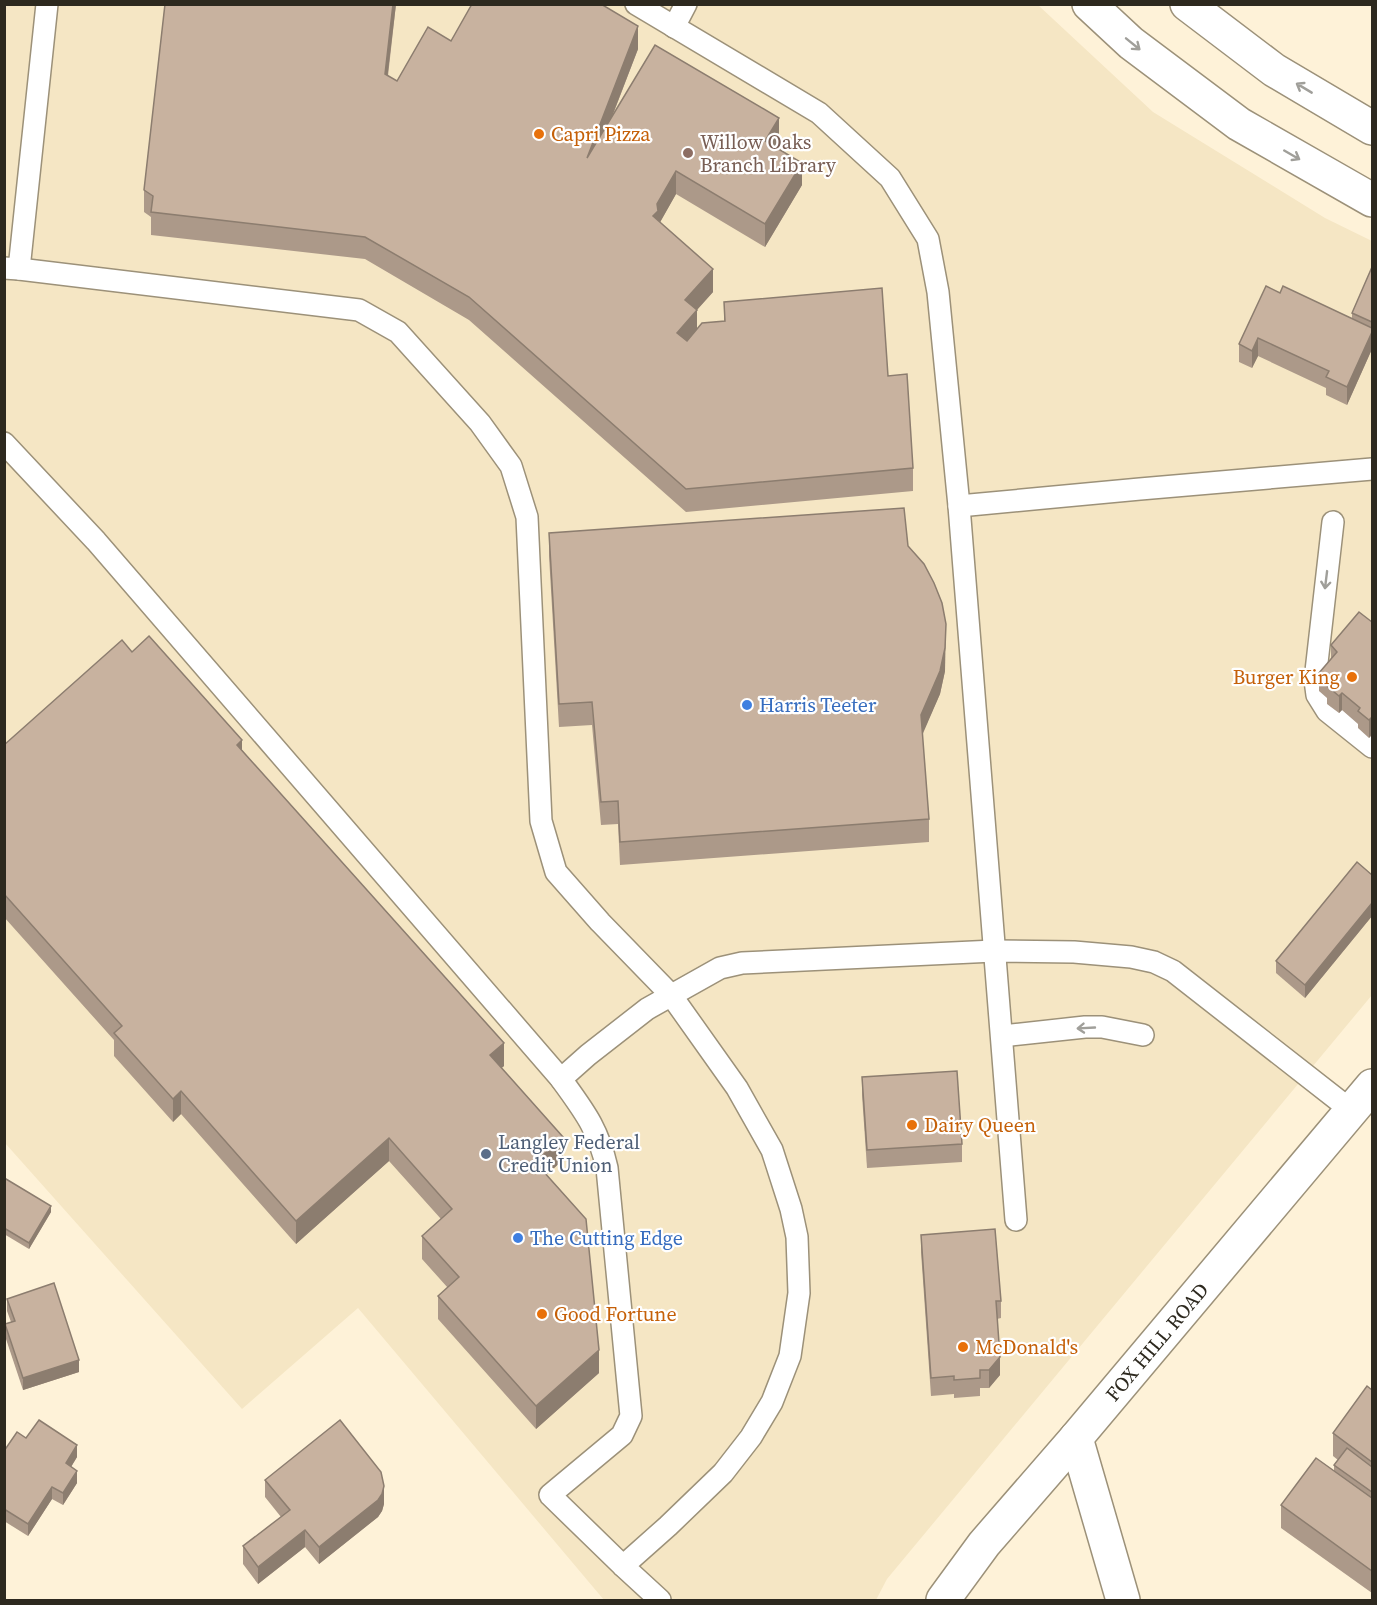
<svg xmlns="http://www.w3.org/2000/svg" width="1377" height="1605" viewBox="0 0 1377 1605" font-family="'Source Serif 4',serif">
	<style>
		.built { fill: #f5e6c4 }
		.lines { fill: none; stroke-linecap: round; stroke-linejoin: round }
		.service-casing { stroke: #9c9179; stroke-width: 24 }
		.minor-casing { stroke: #9c9179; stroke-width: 36 }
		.tertiary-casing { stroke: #9c9179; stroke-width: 36 }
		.secondary-casing { stroke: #9c9179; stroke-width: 36 }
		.service { stroke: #fff; stroke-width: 21 }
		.minor { stroke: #fff; stroke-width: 33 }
		.tertiary { stroke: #fff; stroke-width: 33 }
		.secondary { stroke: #fff; stroke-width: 33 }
		.wall { fill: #ac9989 }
		.shaded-wall { fill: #8c7d6f }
		.building { fill: #c8b29f; stroke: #8c7d6f; stroke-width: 1.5 }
		.oneway { stroke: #a09f9a }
		.food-dot { fill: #e8710a; stroke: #fff; stroke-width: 2 }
		.education-dot { fill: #8d6e63; stroke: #fff; stroke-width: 2 }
		.shop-dot { fill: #3f7fe0; stroke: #fff; stroke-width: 2 }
		.service-dot { fill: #5c6f8a; stroke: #fff; stroke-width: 2 }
		.labels { text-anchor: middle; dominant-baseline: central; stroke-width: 4.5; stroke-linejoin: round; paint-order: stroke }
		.food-label { font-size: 20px; fill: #c56008; stroke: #fff; text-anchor: start }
		.education-label { font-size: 20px; fill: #785e54; stroke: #fff; text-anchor: start }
		.shop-label { font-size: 20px; fill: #366cbe; stroke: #fff; text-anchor: start }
		.service-label { font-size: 20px; fill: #4e5e75; stroke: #fff; text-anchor: start }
		.street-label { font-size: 20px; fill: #2d291f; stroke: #fff }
	</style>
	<rect width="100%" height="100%" fill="#fef2d8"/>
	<path class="built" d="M4 5H1038L1153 112 1325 218 1372 241V995L887 1579 876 1600H604L358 1308 242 1409 5 1143Z"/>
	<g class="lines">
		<defs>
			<g id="service">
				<path d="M636 4 819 113 890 178 928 239 938 292 959 506 1016 1220"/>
				<path d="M674 27 686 4"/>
				<path d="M4 268 19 269 47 4"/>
				<path d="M19 269 359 310 398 332 480 423 511 466 527 517 541 821 556 872 600 922 671 995 737 1088 772 1150 791 1209 797 1237 799 1293 790 1356 772 1402 751 1437 723 1473 668 1526 623 1566 660 1600"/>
				<path d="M4 443 96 541 561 1079C584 1111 598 1128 607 1168L631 1416 622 1435 550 1495 623 1566"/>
				<path d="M959 506 1140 489 1372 469"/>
				<path d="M1333 522 1315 680 1317 695 1327 711 1372 747"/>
				<path d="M1002 1036 1085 1027H1102L1143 1035"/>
				<path d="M561 1079 588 1055 647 1009 720 968 742 963 994 951 1074 952 1131 957 1154 962 1173 971 1352 1111"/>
			</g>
			<path id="minor" d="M1076 1438 1123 1600"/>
			<g id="tertiary">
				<path d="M1089 4 1131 43 1239 124 1372 200"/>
				<path d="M1187 4 1274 70 1372 128"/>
			</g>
			<path id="secondary" d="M943 1600 984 1544 1076 1438 1372 1086"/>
		</defs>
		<use href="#service" class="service-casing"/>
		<use href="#minor" class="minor-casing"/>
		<use href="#tertiary" class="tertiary-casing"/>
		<use href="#secondary" class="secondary-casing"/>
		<use href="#service" class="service"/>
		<use href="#minor" class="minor"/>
		<use href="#tertiary" class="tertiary"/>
		<use href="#secondary" class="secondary"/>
	</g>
	<g class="wall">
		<path d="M165 4H396L388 76 397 81 451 41 638 49 612 117 779 141 776 147 802 185 765 247 676 194 660 222 713 292 697 310V329L724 322V302L888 376 913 468V491L686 512 469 320 365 259 151 235V217L144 212V190Z"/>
		<path d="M1372 267V349L1347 405 1326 395V388L1258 356 1252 368 1239 362V344L1280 293 1352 318V313Z"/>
		<path d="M549 533 908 546 945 671 940 694 922 734 929 819V842L620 865 618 824 601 825 592 725 559 727 549 556Z"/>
		<path d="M1372 622V735L1369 738 1358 728V724L1342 710 1339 713 1327 704V698L1319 691V673L1331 660V645Z"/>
		<path d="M132 652 242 750 504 1066 501 1068 563 1160 546 1175 599 1373 536 1429 438 1319V1296L448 1288 422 1259V1236L441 1219 389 1161 296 1244 181 1114 173 1122 114 1056V1040L4 917V745Z"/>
		<path d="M1372 875V916L1305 998 1276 973V961Z"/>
		<path d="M862 1077 962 1144V1162L867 1168 862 1095Z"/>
		<path d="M4 1181 51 1212 29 1249 4 1234Z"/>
		<path d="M921 1235 1001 1301V1318L997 1319 1000 1375 989 1388H980V1396L954 1398V1394L931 1396 921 1252Z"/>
		<path d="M7 1299 79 1372 23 1390 5 1336V1324L11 1322 7 1311Z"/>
		<path d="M1372 1390V1593L1281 1528V1505L1334 1471V1465L1338 1460 1333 1456V1433Z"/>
		<path d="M4 1451 77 1457 71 1467 77 1483 63 1505 52 1499 28 1536 4 1521Z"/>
		<path d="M265 1480 384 1504 382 1511 378 1517 319 1564 305 1547 258 1584 243 1564V1546L281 1517 265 1497Z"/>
	</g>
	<g class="shaded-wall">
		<path d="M393 4H396L385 97V74Z"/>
		<path d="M638 26V49L587 181V158Z"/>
		<path d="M779 118V141L765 164V141Z"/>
		<path d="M802 163V185L765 247V224Z"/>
		<path d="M676 171V194L658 226 653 216 657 204Z"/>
		<path d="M713 269V292L685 323V300Z"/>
		<path d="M697 310V333L677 356V333Z"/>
		<path d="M1372 332V349L1347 405V387Z"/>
		<path d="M1258 338V356L1252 368V351Z"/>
		<path d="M946 624 945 671 940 694 921 738V715Z"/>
		<path d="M1342 693V710L1339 713V696Z"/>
		<path d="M1372 717V734L1369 738V720Z"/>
		<path d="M242 740V763L237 745Z"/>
		<path d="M1372 903V916L1305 998V985Z"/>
		<path d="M504 1043V1066L490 1078V1055Z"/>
		<path d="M181 1091V1114L173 1122V1099Z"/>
		<path d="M563 1137V1160L535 1185V1162Z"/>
		<path d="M389 1138V1161L296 1244V1221Z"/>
		<path d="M51 1206V1212L29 1249V1243Z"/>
		<path d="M599 1350V1373L536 1429V1406Z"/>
		<path d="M1000 1357V1375L989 1388V1370Z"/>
		<path d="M79 1360V1372L23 1390V1378Z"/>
		<path d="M77 1445V1457L66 1475V1463Z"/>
		<path d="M77 1471V1483L63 1505V1493Z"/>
		<path d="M384 1486V1504L382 1511 378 1517 319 1564V1547Z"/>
		<path d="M52 1487V1499L28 1536V1524Z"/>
		<path d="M305 1530V1547L258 1584V1567Z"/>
	</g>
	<g class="building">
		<path d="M165 4H393L385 74 397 81 428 27 451 41 472 4H601L638 26 587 158 655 45 779 118 765 141 802 163 765 224 676 171 657 204 658 211 653 216 713 269 685 300 697 310 677 333 687 341 702 323 725 321 724 302 882 288 888 376 907 374 913 468 686 489 469 297 365 237 151 212 153 196 144 190Z"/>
		<path d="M1372 267V322L1352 313Z"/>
		<path d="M1266 286 1280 293 1283 286 1372 328V332L1347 387 1326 377 1329 371 1258 338 1252 351 1239 344Z"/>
		<path d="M904 508 908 546 924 564 934 583 942 603 946 624 945 648 940 671 921 715 929 819 620 842 618 801 601 802 592 702 559 704 549 533Z"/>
		<path d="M1359 612 1372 622V717L1369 720 1358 711 1360 708 1342 693 1339 696 1327 686 1330 683 1319 673 1337 652 1331 645Z"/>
		<path d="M149 636 242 740 237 745 504 1043 490 1055 563 1137 535 1162 586 1219 599 1350 536 1406 438 1296 459 1277 422 1236 452 1209 389 1138 296 1221 181 1091 173 1099 114 1033 122 1026 4 894V745L122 640 132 652Z"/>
		<path d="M1357 862 1372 875V903L1305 985 1276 961Z"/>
		<path d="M957 1071 962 1144 867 1150 862 1077Z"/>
		<path d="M6 1179 51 1206 29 1243 4 1228V1181Z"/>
		<path d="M995 1229 1001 1301H996L1000 1357 989 1370H980V1378L954 1380V1376L931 1378 921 1235Z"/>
		<path d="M54 1283 79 1360 23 1378 5 1324 15 1321 7 1299Z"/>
		<path d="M1367 1386 1372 1390V1462L1333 1433Z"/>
		<path d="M39 1420 77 1445 66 1463 77 1471 63 1493 52 1487 28 1524 4 1509V1451L17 1432 26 1438Z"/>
		<path d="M340 1420 381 1472 384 1486 382 1494 378 1500 319 1547 305 1530 258 1567 243 1546 290 1510 265 1480Z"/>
		<path d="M1347 1448 1372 1467V1492L1334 1465Z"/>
		<path d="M1316 1458 1372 1498V1497V1571L1281 1505Z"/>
	</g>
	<defs><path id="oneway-shaft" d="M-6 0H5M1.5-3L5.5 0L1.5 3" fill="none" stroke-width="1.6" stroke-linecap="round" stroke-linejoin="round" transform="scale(1.5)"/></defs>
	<g class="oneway">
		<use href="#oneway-shaft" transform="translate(1133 44) rotate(39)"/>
		<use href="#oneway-shaft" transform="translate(1304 88) rotate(-149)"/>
		<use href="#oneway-shaft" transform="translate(1292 155) rotate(30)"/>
		<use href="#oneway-shaft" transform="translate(1326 580) rotate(97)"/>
		<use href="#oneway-shaft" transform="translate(1086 1028) rotate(177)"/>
	</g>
	<g class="food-dot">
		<circle cx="539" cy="134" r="6"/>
		<circle cx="1352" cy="677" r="6"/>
		<circle cx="912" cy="1125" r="6"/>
		<circle cx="542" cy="1314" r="6"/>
		<circle cx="963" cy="1347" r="6"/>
	</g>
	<circle class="education-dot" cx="688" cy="153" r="6"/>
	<g class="shop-dot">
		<circle cx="747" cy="705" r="6"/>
		<circle cx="518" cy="1238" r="6"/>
	</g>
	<circle class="service-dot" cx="486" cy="1154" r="6"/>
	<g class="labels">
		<g class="food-label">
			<text x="551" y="134">Capri Pizza</text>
			<text x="1340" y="677" text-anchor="end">Burger King</text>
			<text x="924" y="1125">Dairy Queen</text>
			<text x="554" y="1314">Good Fortune</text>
			<text x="975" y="1347">McDonald's</text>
		</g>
		<g class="education-label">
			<text x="700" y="142">Willow Oaks<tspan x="700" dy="23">Branch Library</tspan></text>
		</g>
		<g class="shop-label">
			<text x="759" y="705">Harris Teeter</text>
			<text x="530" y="1238">The Cutting Edge</text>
		</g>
		<g class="service-label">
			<text x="498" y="1142">Langley Federal<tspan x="498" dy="23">Credit Union</tspan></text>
		</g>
		<g class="street-label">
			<text transform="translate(1157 1342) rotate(-50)">FOX HILL ROAD</text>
		</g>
	</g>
	<rect width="1377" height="1605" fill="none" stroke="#2d291f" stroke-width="12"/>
</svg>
